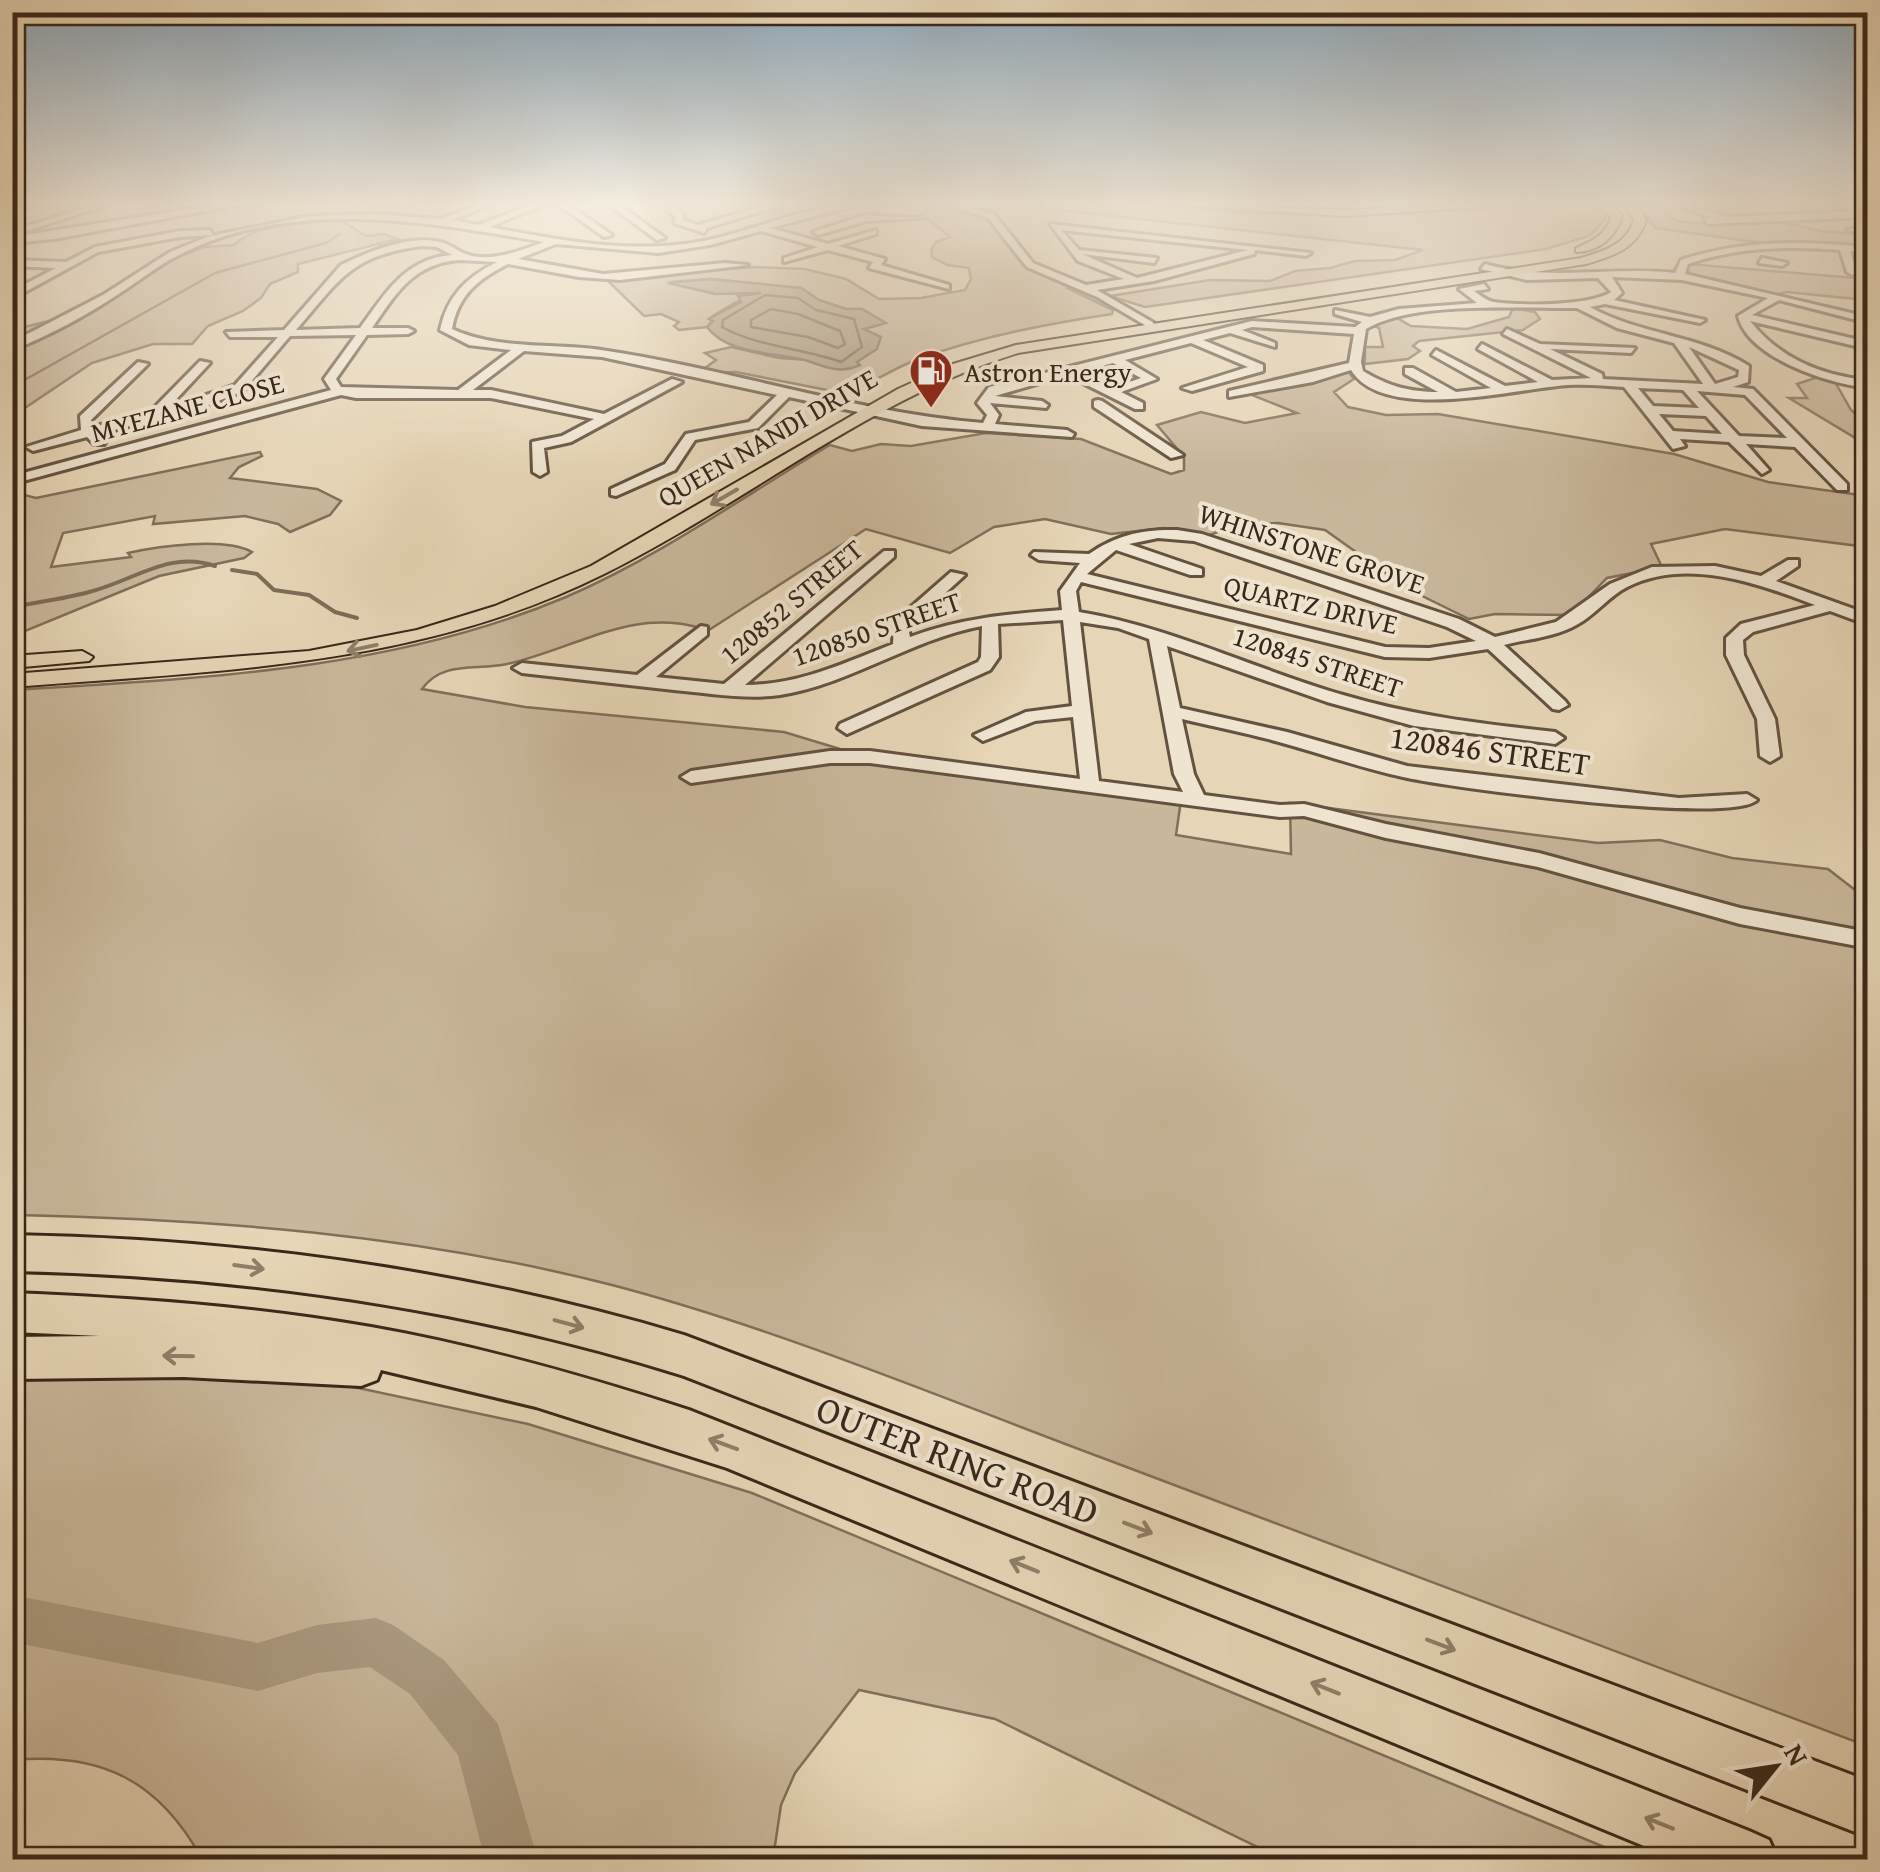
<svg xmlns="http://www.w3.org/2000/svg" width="1880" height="1872" viewBox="0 0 1880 1872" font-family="'Gentium Book Plus',serif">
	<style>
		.green { fill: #c9b79b; stroke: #816f5a; stroke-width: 2.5 }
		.water { fill: #ab9a81; stroke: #7d6c57; stroke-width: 2.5 }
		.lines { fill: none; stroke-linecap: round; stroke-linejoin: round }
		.shore { stroke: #72604d; stroke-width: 2.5 }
		.stream-far1 { stroke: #7d6c57; stroke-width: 2.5 }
		.stream { stroke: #7d6c57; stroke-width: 4 }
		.river { fill: #ab9a81; fill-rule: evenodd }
		.minor-casing { stroke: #645240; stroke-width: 6 }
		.major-casing { stroke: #392719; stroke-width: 4 }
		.highway-casing { stroke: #392719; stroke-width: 6 }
		.minor { fill: #efe4d0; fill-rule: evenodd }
		.major { fill: #e6d5b6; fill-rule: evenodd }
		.highway { fill: #e6d5b6; fill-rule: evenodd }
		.oneway { stroke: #907e68 }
		.labels { text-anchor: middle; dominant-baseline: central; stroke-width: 8; stroke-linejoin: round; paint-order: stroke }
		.far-poi-label { font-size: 28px; fill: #392719; stroke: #efe4d0; text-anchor: start }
		.far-street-label { font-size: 28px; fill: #392719; stroke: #efe4d0 }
		.street-label { font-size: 32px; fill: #392719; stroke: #efe4d0 }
		.near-street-label { font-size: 38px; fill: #392719; stroke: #efe4d0 }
	</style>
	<rect width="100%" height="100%" fill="#e6d5b6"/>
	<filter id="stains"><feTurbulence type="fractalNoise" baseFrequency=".002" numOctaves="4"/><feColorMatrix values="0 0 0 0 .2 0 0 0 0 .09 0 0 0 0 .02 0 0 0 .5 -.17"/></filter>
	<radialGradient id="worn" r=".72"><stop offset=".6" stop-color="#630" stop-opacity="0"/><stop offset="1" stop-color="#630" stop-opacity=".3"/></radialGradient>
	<g class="green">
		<path d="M985 202H1111L1244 213 1359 216 1582 202 1598 206 1606 219 1589 236 1546 249 1145 307 1110 296 1210 280 1270 281 1295 271 1330 268 1355 261 1395 260 1423 250Z"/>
		<path d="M1638 202H1650L1677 221 1706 224 1768 219 1821 231 1867 235V248L1755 242 1655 228Z"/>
		<path d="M960 206 989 218 1020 261 1030 268 1069 285 1067 288 1113 310 1112 314C1047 324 983 336 921 358 894 367 871 386 842 393L736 372 709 373 705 368 716 360 705 353 731 347 779 358 856 363 880 338 863 329 885 323 862 309H846L819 300 801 288 710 279 671 282 730 293 761 294C743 297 726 307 710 318L713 320 707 327 679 330 674 326 679 322 661 314 644 316 606 279 753 267 805 269 846 279 879 299 921 298 965 290 971 279 969 268 947 265 932 257 931 250 936 242 950 237 929 220 916 218 930 208Z"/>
		<path d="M340 220 366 236 384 234 398 239 298 264V272L270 284 261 298 243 311 208 326 192 344H153L92 363 13 416 12 330 86 312 173 259 205 247 234 245C258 222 307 223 340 220Z"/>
		<path d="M1689 264 1867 279V300L1786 292 1776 295 1692 276 1686 267Z"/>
		<path d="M1513 308 1535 312 1540 319 1523 330 1419 341 1413 346 1420 351 1408 359 1365 364V347H1383L1379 328 1369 324 1378 318H1397L1411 326 1467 329 1509 317Z"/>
		<path d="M1347 370 1354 379 1334 392 1348 407 1386 415 1438 414 1674 454 1768 482 1867 496V547L1725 529 1651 544 1662 567 1607 578 1571 615 1495 614 1469 619 1408 589 1325 530 1278 523 1234 526 1207 536 1164 528 1111 534 1045 519 994 527 950 553 866 529 709 630C687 624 671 621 648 623 600 628 554 654 507 664 476 671 443 660 422 689L525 707 784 732 883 762 1181 800 1176 835 1291 854 1290 803 1598 843 1660 840 1732 858 1828 869 1868 900 1867 1746C1612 1650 1356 1554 1100 1457 942 1398 776 1328 612 1285 417 1235 214 1219 13 1215V690C200 678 391 671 566 597 659 557 744 496 830 445L852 451 881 444 911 446 986 433 1081 439 1171 474 1184 470V457L1157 425 1201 412 1245 423 1297 413 1247 393Z"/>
		<path d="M1818 377 1835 382 1851 410 1867 424V475L1856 457 1865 444 1789 398H1807L1797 384Z"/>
		<path d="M260 452 262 456 239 467 230 478 317 489 341 501 330 515 290 532 278 524 245 516 153 524 155 516 63 533 51 567 131 557 128 553C159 546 225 537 252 552L244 558 159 576 13 636V492L36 498Z"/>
		<path d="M166 1377 349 1386 528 1424 752 1493 1633 1859H1282L995 1719 859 1690 795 1773 781 1805 773 1859H202C159 1781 102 1752 13 1760L12 1378Z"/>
	</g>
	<path class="water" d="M710 279 801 288 819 300 846 309H862L886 323 864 329 881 337 877 349 857 362 860 365C835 376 823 364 800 359 767 352 726 353 707 327L713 321 709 319 741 302 738 296 761 293 715 294 668 283Z"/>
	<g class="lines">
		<g class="shore">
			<path d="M765 295 798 298 816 310 854 319 862 347 841 362C802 348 758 347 722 327L723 320Z"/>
			<path d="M771 309 798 314 840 331 845 344 838 348 808 337 751 327V320Z"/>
		</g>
		<path class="stream-far1" d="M12 387 215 273 326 243 340 234"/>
		<g class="stream">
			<path d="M232 570 257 574 274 590 309 595 335 612 357 618"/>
			<path d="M12 607C37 602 64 599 89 592 134 581 168 550 215 566"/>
		</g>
		<path class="river" d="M12 1595 258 1643 317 1625 376 1618 393 1625 444 1660 498 1724 538 1860H485L458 1755 410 1694 370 1667 317 1673 258 1691 12 1642Z"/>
		<defs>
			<g id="minor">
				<path d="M33 202H47L12 214V208Z"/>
				<path d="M103 202H117L29 230 21 228Z"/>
				<path d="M234 202H254L54 239 12 243V237Z"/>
				<path d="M485 202H498L452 220 478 225 538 202H551L489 227C561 240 631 255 704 241 759 230 812 202 869 202L770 228 828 244 876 230V234L838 246 885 259 881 265 949 285V289L869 268 873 262 828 250 784 262V258L818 247 761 231 710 245 658 253 556 244 518 259 603 274 725 263 748 265 620 280 579 277 508 264C478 279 458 295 452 329 497 350 552 343 601 350 730 369 853 412 983 423L987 415 977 403 989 387 1252 321 1355 327 1362 322 1335 314V310L1370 317 1399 309 1477 303 1459 289 1484 284 1488 289 1474 291C1480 295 1487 301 1494 302 1521 306 1590 306 1611 292L1598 278 1527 280 1481 269 1485 264C1548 282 1611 266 1675 273L1681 260C1743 239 1803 241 1868 247V253L1850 251 1857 272 1852 275 1847 272 1840 250C1788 246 1738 247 1688 264L1685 274 1868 317V323L1779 300 1752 315 1868 342V349L1750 321C1779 358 1822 376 1868 380V388C1829 384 1748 358 1738 316L1768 298 1682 280 1612 277 1622 293 1614 300 1705 320 1700 323 1605 304 1590 307C1640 335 1700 335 1749 366L1748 382 1733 387 1753 389 1847 484V490H1837L1795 447 1746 444 1769 470 1762 474 1729 442 1680 439 1685 446 1673 449 1624 387C1606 386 1587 384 1569 385 1517 388 1384 424 1351 370L1313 382 1229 397V391L1349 363 1354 334 1252 327 1242 330 1275 343V347L1230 333 1203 340 1263 365V371L1192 391 1182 388 1248 367 1191 343 1125 360 1157 379 1121 392 1143 403V409H1135L1067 375 995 396 1042 401 1048 405 1046 408 990 403 999 415 995 424 1067 430 1074 434 1072 437 922 426 789 397 758 428 695 440 675 470 616 496 611 495V489L665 464 686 434 749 422 777 395 602 357 524 351 473 390H491L604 414 672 379 682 382 571 442 544 448 547 472 540 476 533 472 532 442 562 436 594 419 491 398H356L341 395 12 484V476L331 390 324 379 356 335 290 336 243 391 206 406 99 434 106 441 104 444H94L87 437 33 451 26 447 81 430 80 416 138 362 148 364 91 420 93 427 149 413 200 361 210 363 168 408 235 385 278 337H230L226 332 284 330 341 265C370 251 408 235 440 242 449 244 453 248 461 252 485 265 520 251 544 242 425 221 290 197 177 256 157 266 139 281 120 293 87 315 49 336 12 350V342L103 295 170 252 210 236 310 216 375 214 441 219ZM422 246 437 247 452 255C405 258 385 294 360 328L296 330C340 279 351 255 422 246ZM460 260 497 262C466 278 447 296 440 330L469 345 511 350 458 390 341 387 336 379 367 335 408 334 414 331 408 328H372C396 293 414 263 460 260ZM1577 308 1617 328 1674 343 1703 384 1603 379 1602 374 1550 349 1631 353 1635 348 1540 344 1507 329 1503 334 1591 378 1552 380 1482 344 1478 349 1538 382 1505 386 1436 350 1432 355 1491 388 1456 392 1413 368H1405V374L1438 392C1409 392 1388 386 1363 371L1361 362 1366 329C1415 300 1520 309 1577 308ZM1689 347 1739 370 1738 377 1715 384ZM1113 363 1141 378 1112 388 1079 372ZM1638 388 1683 390 1699 408 1653 406ZM1697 391 1745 395 1787 438 1739 436ZM1659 414 1706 416 1722 434 1673 431Z"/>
				<path d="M555 202H565L612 235 604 237Z"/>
				<path d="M605 202H615L665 238 657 240Z"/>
				<path d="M778 202H792L707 228 704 233 674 223 676 217 662 206 669 204 684 214 683 220 698 225Z"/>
				<path d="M936 202H951L994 214 1033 263 1086 285 1124 279 1078 261 1050 224 1311 253 1306 256 1255 250 1254 254 1154 281 1097 290 1154 323 1150 328 1097 297 1027 267 988 218ZM1061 230 1248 250 1137 278 1082 254 1154 263 1157 258 1079 250Z"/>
				<path d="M1681 202 1727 217 1868 211V217L1708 224 1705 219 1712 218 1681 206Z"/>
				<path d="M865 215 918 218 866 221 818 235 813 232Z"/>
				<path d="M1868 226V232L1847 230Z"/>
				<path d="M210 230 213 235 180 237 98 252 12 299V291L56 268 12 266V260L66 262 95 247 180 231Z"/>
				<path d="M1762 258 1787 263 1782 266 1759 263Z"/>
				<path d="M1098 400 1102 401 1183 455 1171 458 1094 407V401Z"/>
				<path d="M1177 530 1202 534 1459 619 1495 637 1556 622 1610 584 1652 567 1715 566 1761 576 1788 560H1798V566L1776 581 1868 614V625L1830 611 1753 632 1743 640 1744 655 1775 719 1780 756 1770 762 1760 756 1757 719 1726 655V638L1741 624 1815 605C1758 583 1686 557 1627 587 1609 596 1596 614 1578 624 1557 637 1527 639 1504 645L1565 701 1568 705 1559 710 1553 709 1488 649 1429 658 1385 657 1081 582 1076 591 1079 612C1170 627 1254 669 1343 695 1413 716 1483 724 1555 732L1564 738 1555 744 1414 726 1327 702 1167 646 1180 708 1287 732 1407 766 1679 798 1747 794 1757 800C1731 825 1451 788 1403 777 1361 768 1320 753 1279 742 1247 733 1215 727 1182 719L1194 774 1204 795 1280 805 1304 804 1386 824 1539 853 1740 908 1868 932V948L1740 924 1538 867 1386 838 1304 816 1280 817 870 763H830L691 783 681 777 691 771 830 751H870L1080 779 1073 717 1035 721 983 741 974 735 1026 712 1072 706 1063 620 998 624 999 657 990 670 847 734 838 728 840 724 978 662 981 657 982 626C912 639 850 684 780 695 746 700 708 693 674 690 623 684 573 679 522 673L513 668 522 663 637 675 701 626 707 627V635L656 677 724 684 884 551H894V557L745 685C799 685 844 663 893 644L894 622 951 572 965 575 908 627 910 637C960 618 1008 614 1062 610L1060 591 1080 563 1039 560 1031 555 1034 552 1089 554C1116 535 1143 529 1177 530ZM1158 538 1194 541 1447 627 1476 641 1429 648 1385 647 1087 574 1116 550 1190 575H1202V569L1129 544ZM1080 622 1118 628 1149 639 1174 774 1183 792 1099 781Z"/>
			</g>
			<g id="major">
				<path d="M1133 202 1344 210 1555 202 1344 216Z"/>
				<path d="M1598 202H1609L1622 216C1616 237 1598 252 1576 252V248C1593 241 1606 234 1611 217Z"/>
				<path d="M1622 202H1633L1646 220C1637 249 1613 256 1586 264L1018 353C867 400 745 504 604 574 418 667 216 671 12 687V674L309 651 417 630 495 606 591 566 898 389 953 364 1016 345 1581 258C1604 251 1626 245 1634 220Z"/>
				<path d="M82 651 93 657 89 661 12 668V656Z"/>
			</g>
			<g id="highway">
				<path d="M12 1235C240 1239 466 1270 684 1335L1868 1781V1837L684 1376C466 1307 241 1276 12 1271Z"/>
				<path d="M12 1293C132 1298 252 1306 371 1327 479 1346 584 1376 689 1410L1749 1831 1769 1840 1778 1860H1678L727 1468 536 1407 381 1370 377 1380 361 1386 184 1377 12 1379V1337L100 1336 12 1332Z"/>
			</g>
		</defs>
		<use href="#minor" class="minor-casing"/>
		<use href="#major" class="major-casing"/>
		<use href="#highway" class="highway-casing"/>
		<use href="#minor" class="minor"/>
		<use href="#major" class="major"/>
		<use href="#highway" class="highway"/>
	</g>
	<defs><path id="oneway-shaft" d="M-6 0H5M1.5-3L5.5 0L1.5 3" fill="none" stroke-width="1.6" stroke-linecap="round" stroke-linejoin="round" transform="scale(2.5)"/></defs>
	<g class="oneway">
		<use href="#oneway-shaft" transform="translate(724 497) rotate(150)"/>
		<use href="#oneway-shaft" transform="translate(362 648) rotate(168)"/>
		<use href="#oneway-shaft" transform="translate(249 1267) rotate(8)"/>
		<use href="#oneway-shaft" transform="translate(569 1324) rotate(15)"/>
		<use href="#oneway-shaft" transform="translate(178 1356) rotate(-179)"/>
		<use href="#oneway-shaft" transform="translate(723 1444) rotate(-160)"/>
		<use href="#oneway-shaft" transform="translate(1138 1528) rotate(21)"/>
		<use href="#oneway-shaft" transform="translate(1024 1566) rotate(-158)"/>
		<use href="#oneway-shaft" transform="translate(1441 1645) rotate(21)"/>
		<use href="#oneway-shaft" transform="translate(1325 1688) rotate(-158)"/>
		<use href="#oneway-shaft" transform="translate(1659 1823) rotate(-158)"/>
	</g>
	<linearGradient id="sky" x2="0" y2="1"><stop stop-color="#8faabf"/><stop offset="0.44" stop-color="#f4ecde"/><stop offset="1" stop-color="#f4ecde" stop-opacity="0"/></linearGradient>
	<rect width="1880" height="464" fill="url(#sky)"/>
	<defs>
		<symbol id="fuel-pin" viewBox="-11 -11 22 30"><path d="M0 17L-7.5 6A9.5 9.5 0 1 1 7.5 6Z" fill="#8f2418" stroke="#efe4d0"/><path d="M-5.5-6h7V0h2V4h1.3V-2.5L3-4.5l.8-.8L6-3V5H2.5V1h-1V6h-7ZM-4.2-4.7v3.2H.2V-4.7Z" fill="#fff"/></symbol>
	</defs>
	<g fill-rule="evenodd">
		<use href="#fuel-pin" x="906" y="346" width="50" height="68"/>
	</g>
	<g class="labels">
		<g class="far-poi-label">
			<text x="964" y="371">Astron Energy</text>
		</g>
		<g class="far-street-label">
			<text transform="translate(187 407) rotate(-15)">MYEZANE CLOSE</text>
			<text transform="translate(767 437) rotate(-30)">QUEEN NANDI DRIVE</text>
			<text transform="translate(1312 548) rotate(18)">WHINSTONE GROVE</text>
			<text transform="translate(791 601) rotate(-40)">120852 STREET</text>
			<text transform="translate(1311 604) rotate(13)">QUARTZ DRIVE</text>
			<text transform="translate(876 628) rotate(-19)">120850 STREET</text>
			<text transform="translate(1318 661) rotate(18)">120845 STREET</text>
		</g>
		<g class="street-label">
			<text transform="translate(1490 750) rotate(8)">120846 STREET</text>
		</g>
		<g class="near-street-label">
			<text transform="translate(958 1459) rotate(21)">OUTER RING ROAD</text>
		</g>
	</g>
	<rect width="1880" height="1872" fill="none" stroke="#e6d5b6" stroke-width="50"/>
	<rect x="15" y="15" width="1850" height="1842" fill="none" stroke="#392719" stroke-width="5"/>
	<rect x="25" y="25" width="1830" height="1822" fill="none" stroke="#392719" stroke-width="2.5"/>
	<g transform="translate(1775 1767) rotate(60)" stroke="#efe4d0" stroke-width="8" paint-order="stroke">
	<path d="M0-8L18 38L0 25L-18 38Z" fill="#392719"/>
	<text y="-15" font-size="28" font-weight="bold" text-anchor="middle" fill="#392719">N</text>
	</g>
	<rect width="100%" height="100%" filter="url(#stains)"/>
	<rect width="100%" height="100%" fill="url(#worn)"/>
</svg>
